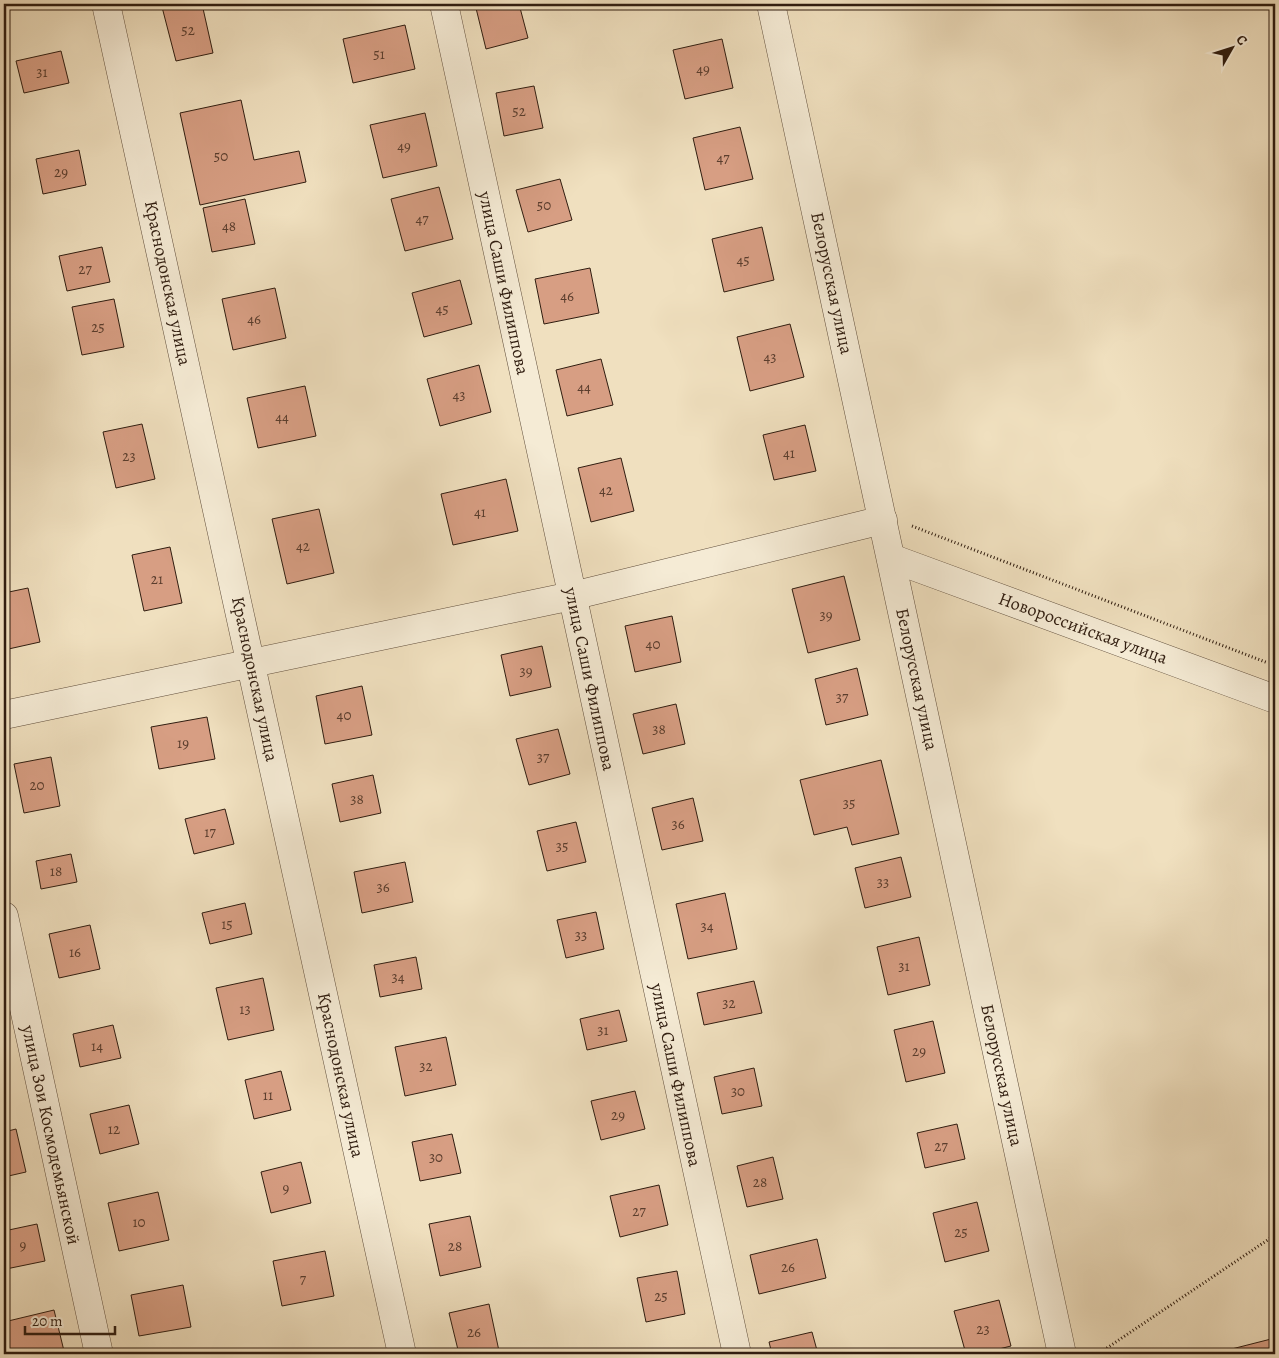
<svg xmlns="http://www.w3.org/2000/svg" width="1279" height="1358" viewBox="0 0 1279 1358" font-family="Alegreya,serif">
	<style>
		.building { fill: #d79e83; stroke: #301d10 }
		.lines { fill: none; stroke-linecap: round; stroke-linejoin: round }
		.street-casing { stroke: #604e3c; stroke-width: 29 }
		.path { stroke: #301d10; stroke-width: 3; stroke-dasharray: 1 2.5; stroke-linecap: butt }
		.street { stroke: #f5ebd5; stroke-width: 28 }
		.labels { text-anchor: middle; dominant-baseline: central; stroke-width: 5; stroke-linejoin: round; paint-order: stroke }
		.number-label { font-size: 15px; fill: #5a3d2d }
		.street-label { font-size: 18px; fill: #301d10; stroke: #f5ebd5 }
	</style>
	<rect width="100%" height="100%" fill="#f0e0bf"/>
	<filter id="stains"><feTurbulence type="fractalNoise" baseFrequency=".004" numOctaves="4"/><feColorMatrix values="0 0 0 0 .2 0 0 0 0 .09 0 0 0 0 .02 0 0 0 .5 -.17"/></filter>
	<radialGradient id="worn" r=".72"><stop offset=".6" stop-color="#630" stop-opacity="0"/><stop offset="1" stop-color="#630" stop-opacity=".3"/></radialGradient>
	<g class="building">
		<path d="M177 4H202L213 53 176 61 162 7Z"/>
		<path d="M475 4H519L528 38 486 49Z"/>
		<path d="M668 4H687L669 8Z"/>
		<path d="M405 25 415 69 353 83 343 39Z"/>
		<path d="M722 39 733 88 685 99 673 50Z"/>
		<path d="M61 51 69 83 24 93 16 61Z"/>
		<path d="M534 86 543 128 504 136 496 93Z"/>
		<path d="M241 100 254 160 299 151 306 182 200 205 180 113Z"/>
		<path d="M425 113 437 166 383 178 370 125Z"/>
		<path d="M740 127 753 179 705 190 693 138Z"/>
		<path d="M79 150 86 185 43 194 36 159Z"/>
		<path d="M560 179 572 220 528 232 516 190Z"/>
		<path d="M439 187 453 239 405 251 391 199Z"/>
		<path d="M245 199 255 244 212 252 203 208Z"/>
		<path d="M762 227 774 280 724 292 712 239Z"/>
		<path d="M102 247 110 282 67 291 59 256Z"/>
		<path d="M590 268 599 313 544 324 535 279Z"/>
		<path d="M460 280 472 324 424 337 412 293Z"/>
		<path d="M275 288 286 338 233 350 222 299Z"/>
		<path d="M114 299 124 347 82 355 72 307Z"/>
		<path d="M790 324 804 377 750 391 737 337Z"/>
		<path d="M601 359 613 405 567 416 556 370Z"/>
		<path d="M479 365 491 412 440 426 427 379Z"/>
		<path d="M305 386 316 436 258 448 247 398Z"/>
		<path d="M142 424 155 479 116 488 103 432Z"/>
		<path d="M805 425 816 471 774 480 763 435Z"/>
		<path d="M621 458 634 511 591 522 578 468Z"/>
		<path d="M506 479 518 531 453 545 441 494Z"/>
		<path d="M319 509 334 573 287 584 272 519Z"/>
		<path d="M170 547 182 603 144 611 132 555Z"/>
		<path d="M844 576 860 640 808 653 792 589Z"/>
		<path d="M28 588 40 642 4 650V593Z"/>
		<path d="M672 616 681 662 635 672 625 626Z"/>
		<path d="M542 646 551 687 510 696 501 655Z"/>
		<path d="M857 668 868 715 826 725 815 679Z"/>
		<path d="M362 686 372 735 325 744 316 696Z"/>
		<path d="M676 704 685 744 643 754 633 714Z"/>
		<path d="M207 717 215 759 159 769 151 727Z"/>
		<path d="M558 729 570 774 529 785 516 739Z"/>
		<path d="M51 757 60 806 24 813 14 764Z"/>
		<path d="M881 760 899 834 852 845 847 827 814 835 800 780Z"/>
		<path d="M373 775 381 813 340 822 332 784Z"/>
		<path d="M693 798 703 841 662 850 652 808Z"/>
		<path d="M225 809 234 844 194 854 185 819Z"/>
		<path d="M576 822 586 862 547 871 537 831Z"/>
		<path d="M71 854 77 882 41 889 36 861Z"/>
		<path d="M901 857 911 897 865 908 855 868Z"/>
		<path d="M405 862 413 902 362 913 354 872Z"/>
		<path d="M725 893 737 949 688 959 676 904Z"/>
		<path d="M245 903 252 934 210 944 202 913Z"/>
		<path d="M596 912 604 949 566 958 557 920Z"/>
		<path d="M90 925 100 969 59 978 49 934Z"/>
		<path d="M919 937 930 985 888 995 877 947Z"/>
		<path d="M416 957 422 989 380 997 374 965Z"/>
		<path d="M263 978 274 1030 228 1040 216 988Z"/>
		<path d="M754 981 762 1013 704 1025 697 993Z"/>
		<path d="M619 1010 627 1041 587 1050 580 1019Z"/>
		<path d="M933 1021 945 1073 906 1082 894 1030Z"/>
		<path d="M113 1025 121 1058 80 1067 73 1034Z"/>
		<path d="M446 1037 456 1085 405 1096 395 1047Z"/>
		<path d="M754 1068 762 1106 722 1114 714 1077Z"/>
		<path d="M281 1071 291 1110 254 1119 245 1080Z"/>
		<path d="M635 1091 645 1129 601 1140 591 1101Z"/>
		<path d="M129 1105 139 1144 100 1154 90 1114Z"/>
		<path d="M957 1124 965 1159 925 1168 917 1133Z"/>
		<path d="M16 1129 26 1172 4 1177V1132Z"/>
		<path d="M452 1134 461 1173 420 1181 412 1142Z"/>
		<path d="M773 1157 783 1199 747 1207 737 1166Z"/>
		<path d="M301 1162 311 1203 271 1213 261 1172Z"/>
		<path d="M659 1185 668 1225 620 1237 610 1196Z"/>
		<path d="M158 1192 169 1240 119 1251 108 1203Z"/>
		<path d="M977 1202 989 1251 945 1262 933 1213Z"/>
		<path d="M470 1216 481 1267 440 1276 429 1224Z"/>
		<path d="M37 1224 45 1261 6 1269 4 1260V1231Z"/>
		<path d="M817 1239 826 1278 759 1294 750 1255Z"/>
		<path d="M325 1251 334 1296 282 1306 273 1261Z"/>
		<path d="M677 1271 685 1314 646 1322 637 1278Z"/>
		<path d="M183 1285 191 1327 139 1336 131 1295Z"/>
		<path d="M999 1300 1011 1346 979 1354H966L954 1311Z"/>
		<path d="M489 1304 499 1351 484 1354H459L449 1313Z"/>
		<path d="M54 1310 64 1351 51 1354H10L4 1322Z"/>
		<path d="M812 1332 818 1354H772L769 1342Z"/>
		<path d="M1275 1338V1354H1212Z"/>
		<path d="M345 1349 346 1354H320Z"/>
	</g>
	<g class="lines">
		<defs>
			<g id="street">
				<path d="M106 4 402 1354"/>
				<path d="M444 4 737 1354"/>
				<path d="M771 4 1062 1354"/>
				<path d="M891 558 1275 699"/>
				<path d="M4 715 572 596 883 520"/>
				<path d="M4 916 99 1354"/>
			</g>
		</defs>
		<use href="#street" class="street-casing"/>
		<g class="path">
			<path d="M912 526 1268 663"/>
			<path d="M1098 1354 1275 1235"/>
		</g>
		<use href="#street" class="street"/>
	</g>
	<g class="labels">
		<g class="number-label">
			<text x="188" y="30">52</text>
			<text x="379" y="54">51</text>
			<text x="703" y="69">49</text>
			<text x="42" y="72">31</text>
			<text x="519" y="111">52</text>
			<text x="404" y="146">49</text>
			<text x="221" y="156">50</text>
			<text x="723" y="158">47</text>
			<text x="61" y="172">29</text>
			<text x="544" y="205">50</text>
			<text x="422" y="219">47</text>
			<text x="229" y="226">48</text>
			<text x="743" y="260">45</text>
			<text x="85" y="269">27</text>
			<text x="567" y="296">46</text>
			<text x="442" y="309">45</text>
			<text x="254" y="319">46</text>
			<text x="98" y="327">25</text>
			<text x="770" y="357">43</text>
			<text x="584" y="387">44</text>
			<text x="459" y="395">43</text>
			<text x="282" y="417">44</text>
			<text x="789" y="453">41</text>
			<text x="129" y="456">23</text>
			<text x="606" y="490">42</text>
			<text x="480" y="512">41</text>
			<text x="303" y="546">42</text>
			<text x="157" y="579">21</text>
			<text x="826" y="615">39</text>
			<text x="653" y="644">40</text>
			<text x="526" y="671">39</text>
			<text x="842" y="697">37</text>
			<text x="344" y="715">40</text>
			<text x="659" y="729">38</text>
			<text x="183" y="743">19</text>
			<text x="543" y="757">37</text>
			<text x="37" y="785">20</text>
			<text x="357" y="799">38</text>
			<text x="849" y="803">35</text>
			<text x="678" y="824">36</text>
			<text x="210" y="832">17</text>
			<text x="562" y="846">35</text>
			<text x="56" y="871">18</text>
			<text x="883" y="882">33</text>
			<text x="383" y="887">36</text>
			<text x="227" y="924">15</text>
			<text x="707" y="926">34</text>
			<text x="581" y="935">33</text>
			<text x="75" y="952">16</text>
			<text x="904" y="966">31</text>
			<text x="398" y="977">34</text>
			<text x="729" y="1003">32</text>
			<text x="245" y="1009">13</text>
			<text x="603" y="1030">31</text>
			<text x="97" y="1046">14</text>
			<text x="919" y="1051">29</text>
			<text x="426" y="1066">32</text>
			<text x="738" y="1091">30</text>
			<text x="268" y="1095">11</text>
			<text x="618" y="1115">29</text>
			<text x="114" y="1129">12</text>
			<text x="941" y="1146">27</text>
			<text x="436" y="1157">30</text>
			<text x="760" y="1182">28</text>
			<text x="286" y="1188">9</text>
			<text x="639" y="1211">27</text>
			<text x="139" y="1222">10</text>
			<text x="961" y="1232">25</text>
			<text x="23" y="1245">9</text>
			<text x="455" y="1246">28</text>
			<text x="788" y="1267">26</text>
			<text x="303" y="1279">7</text>
			<text x="661" y="1296">25</text>
			<text x="983" y="1329">23</text>
			<text x="474" y="1332">26</text>
		</g>
		<g class="street-label">
			<text transform="translate(168 283) rotate(78)">Краснодонская улица</text>
			<text transform="translate(504 283) rotate(78)">улица Саши Филиппова</text>
			<text transform="translate(832 283) rotate(78)">Белорусская улица</text>
			<text transform="translate(1083 628) rotate(20)">Новороссийская улица</text>
			<text transform="translate(255 679) rotate(78)">Краснодонская улица</text>
			<text transform="translate(590 679) rotate(78)">улица Саши Филиппова</text>
			<text transform="translate(917 679) rotate(78)">Белорусская улица</text>
			<text transform="translate(341 1075) rotate(78)">Краснодонская улица</text>
			<text transform="translate(676 1075) rotate(78)">улица Саши Филиппова</text>
			<text transform="translate(1002 1075) rotate(78)">Белорусская улица</text>
			<text transform="translate(51 1135) rotate(78)">улица Зои Космодемьянской</text>
		</g>
	</g>
	<rect width="1279" height="1358" fill="none" stroke="#f0e0bf" stroke-width="20"/>
	<rect x="5" y="5" width="1269" height="1348" fill="none" stroke="#301d10" stroke-width="2.5"/>
	<rect x="10" y="10" width="1259" height="1338" fill="none" stroke="#301d10"/>
	<g transform="translate(1232 48) rotate(51)" stroke="#f5ebd5" stroke-width="4" paint-order="stroke">
	<path d="M0-4L9 19L0 12L-9 19Z" fill="#301d10"/>
	<text y="-8" font-size="14" font-weight="bold" text-anchor="middle" fill="#301d10">С</text>
	</g>
	<path d="M25 1326v8h90v-8" fill="none" stroke="#301d10" stroke-width="2.5"/>
	<text x="32" y="1326" font-size="15" fill="#301d10" stroke="#f5ebd5" stroke-width="4" paint-order="stroke">20 m</text>
	<rect width="100%" height="100%" filter="url(#stains)"/>
	<rect width="100%" height="100%" fill="url(#worn)"/>
</svg>
